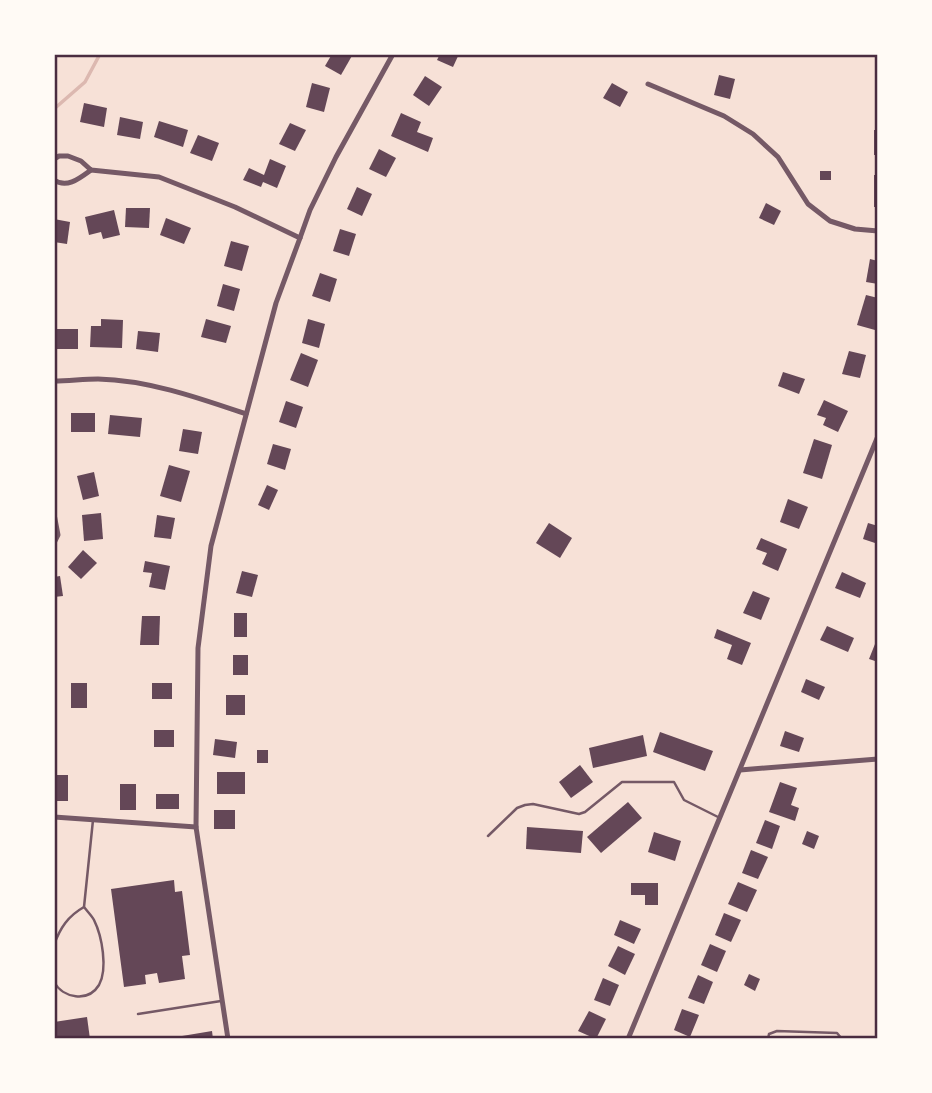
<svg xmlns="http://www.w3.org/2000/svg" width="932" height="1093" viewBox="0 0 932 1093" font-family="'Archivo Narrow',sans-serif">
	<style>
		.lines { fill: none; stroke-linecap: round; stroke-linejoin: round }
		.stream { stroke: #dcb8b0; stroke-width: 3.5 }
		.building { fill: #644757 }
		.service { stroke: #755966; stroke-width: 2.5 }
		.minor { stroke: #755966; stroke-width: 5 }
		.neatline { fill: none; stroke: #4a2c40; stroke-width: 2.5 }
	</style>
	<rect width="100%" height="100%" fill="#f7e1d7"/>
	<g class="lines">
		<path class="stream" d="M54 109 85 82 100 54"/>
	</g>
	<g class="building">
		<path d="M332 54H353L341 75 325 66Z"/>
		<path d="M440 54H459L453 67 437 60Z"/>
		<path d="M719 75 735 79 730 99 714 95Z"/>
		<path d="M425 76 442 87 429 106 413 95Z"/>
		<rect x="875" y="80" width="3" height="32"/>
		<path d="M312 83 330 88 324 112 306 107Z"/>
		<path d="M612 83 628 92 620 107 603 98Z"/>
		<path d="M84 103 107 108 104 127 80 122Z"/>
		<path d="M401 113 421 122 417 132 433 138 428 152 391 136Z"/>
		<path d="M120 117 143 122 140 139 117 135Z"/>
		<path d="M159 121 188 130 183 147 154 137Z"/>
		<path d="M290 123 306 130 295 151 279 144Z"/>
		<rect x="874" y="130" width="4" height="25"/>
		<path d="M198 135 219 143 212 161 190 153Z"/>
		<path d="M379 149 396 158 386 177 369 169Z"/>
		<path d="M270 159 286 166 277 188 263 182 261 187 243 180 249 168 264 175Z"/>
		<rect x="820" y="171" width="11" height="9"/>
		<rect x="874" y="175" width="4" height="32"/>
		<path d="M357 187 372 194 362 216 347 209Z"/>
		<path d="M766 203 781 211 774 225 759 218Z"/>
		<path d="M126 208H150L149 228 125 227Z"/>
		<path d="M114 210 120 235 103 239 101 232 89 235 85 217Z"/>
		<path d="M166 218 191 228 184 244 160 235Z"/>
		<path d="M54 219 70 222 67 244 54 242Z"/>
		<path d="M340 229 356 234 349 256 333 251Z"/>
		<path d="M231 241 249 246 242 271 224 266Z"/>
		<path d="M870 259 878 261V284L866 282Z"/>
		<path d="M320 273 337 279 330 302 312 296Z"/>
		<path d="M223 284 240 289 234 311 217 306Z"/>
		<path d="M866 295 878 298V319L875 330 857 325Z"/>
		<path d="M101 319 123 320 122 348 90 347 91 326H101Z"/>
		<path d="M206 319 231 326 226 343 201 337Z"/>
		<path d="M308 319 325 324 319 348 302 343Z"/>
		<rect x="54" y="329" width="24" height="20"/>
		<path d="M138 331 160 333 158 352 136 349Z"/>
		<path d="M849 351 866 355 860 378 842 374Z"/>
		<path d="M301 353 318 360 308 387 290 380Z"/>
		<path d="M783 372 805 379 799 394 778 386Z"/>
		<path d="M824 400 848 411 838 432 823 425 826 418 817 415Z"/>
		<path d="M286 401 303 407 296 428 279 422Z"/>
		<rect x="71" y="413" width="24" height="19"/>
		<path d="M110 415 142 418 140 437 108 434Z"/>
		<path d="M183 429 202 432 198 454 179 451Z"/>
		<path d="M814 439 832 445 822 479 803 473Z"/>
		<path d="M273 444 291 449 285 470 267 464Z"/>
		<path d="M169 465 190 471 181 502 160 496Z"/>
		<path d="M94 472 99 496 83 500 77 476Z"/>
		<path d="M267 485 278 490 269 510 258 505Z"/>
		<path d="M788 499 808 507 799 529 780 522Z"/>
		<path d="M101 513 103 539 84 541 82 515Z"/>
		<path d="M157 515 175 518 171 539 154 537Z"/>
		<path d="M549 523 572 538 560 558 536 543Z"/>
		<path d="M868 523 878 526V544L863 539Z"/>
		<path d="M761 538 787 549 778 571 762 564 767 553 756 549Z"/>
		<path d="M83 550 97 563 81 579 68 567Z"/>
		<path d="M145 561 170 566 165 590 149 587 152 573 143 572Z"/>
		<path d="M242 571 258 575 252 597 236 593Z"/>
		<path d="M842 572 866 583 860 598 835 588Z"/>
		<path d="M60 576 63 596 54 597V577Z"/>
		<path d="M753 591 770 598 761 620 743 613Z"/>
		<rect x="234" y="613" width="13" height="24"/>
		<path d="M142 616H160L159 645H140Z"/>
		<path d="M827 626 854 638 848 652 820 640Z"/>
		<path d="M717 629 751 643 742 665 727 659 732 645 714 638Z"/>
		<path d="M875 644 878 645V662L869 659Z"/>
		<rect x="233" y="655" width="15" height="20"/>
		<path d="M806 679 825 687 819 700 801 692Z"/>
		<rect x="71" y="683" width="16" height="25"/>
		<rect x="152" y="683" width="20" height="16"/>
		<rect x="226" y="695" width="19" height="20"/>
		<rect x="154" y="730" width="20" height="17"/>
		<path d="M785 731 804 738 799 752 780 746Z"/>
		<path d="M660 732 713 751 705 771 653 752Z"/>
		<path d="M643 735 647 756 593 768 589 748Z"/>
		<path d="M215 739 237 742 235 758 213 755Z"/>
		<rect x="257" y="750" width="11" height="13"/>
		<path d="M580 765 593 782 571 798 559 782Z"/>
		<rect x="217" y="772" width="28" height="22"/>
		<rect x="54" y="775" width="14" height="26"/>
		<path d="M780 782 797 788 791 805 799 808 795 821 769 812Z"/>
		<rect x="120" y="784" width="16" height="26"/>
		<rect x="156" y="794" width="23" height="15"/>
		<path d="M628 802 642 818 601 853 587 837Z"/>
		<rect x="214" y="810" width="21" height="19"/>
		<path d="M765 820 780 826 772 849 756 843Z"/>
		<path d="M527 827 583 831 581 853 526 849Z"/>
		<path d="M807 831 819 836 814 849 802 844Z"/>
		<path d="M654 832 681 841 675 861 648 852Z"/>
		<path d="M751 850 768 857 758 879 742 873Z"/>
		<path d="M174 880 175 892 182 891 190 955 182 956 185 979 159 983 157 973 145 975 146 984 124 987 111 889Z"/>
		<path d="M738 882 757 890 747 912 728 904Z"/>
		<path d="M631 883H658V905H645V895H631Z"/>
		<path d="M724 913 741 920 731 942 715 935Z"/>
		<path d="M620 920 641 929 634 944 614 935Z"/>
		<path d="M710 944 726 951 717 972 701 965Z"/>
		<path d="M618 946 635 954 625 975 608 966Z"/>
		<path d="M749 974 760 979 755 991 744 985Z"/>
		<path d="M698 975 713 982 704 1004 688 998Z"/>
		<path d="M603 978 619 985 610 1006 594 1000Z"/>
		<path d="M682 1009 699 1015 690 1037 674 1030Z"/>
		<path d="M589 1011 606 1019 596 1039 578 1031Z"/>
		<path d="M87 1017 90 1039H54V1022Z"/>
		<path d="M212 1031 213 1039H176V1037Z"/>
	</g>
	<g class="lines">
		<g class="service">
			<path d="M488 836 517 808 525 805 533 804 579 814 585 812 622 782H674L684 800 720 818"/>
			<path d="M54 945C60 928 68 916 84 907"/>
			<path d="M54 982C63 998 88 1003 99 985 108 969 102 936 94 920 92 916 87 911 84 907L93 820"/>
			<path d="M138 1014 221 1001"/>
			<path d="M768 1039 769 1034 777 1031 837 1033 842 1039"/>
		</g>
		<g class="minor">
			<path d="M648 84 724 116 753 134 778 157 808 204 830 221 855 229 878 231"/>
			<path d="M54 159 59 156H68L81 161 91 170 159 177 235 207 300 238"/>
			<path d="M54 180C67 189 80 178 91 170"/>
			<path d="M54 381C69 381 83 379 98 379 148 380 199 398 246 414"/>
			<path d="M54 514 58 535 54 543"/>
			<path d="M740 770 878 759"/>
			<path d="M54 817 196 827"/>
			<path d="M228 1039 196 827 198 648 211 546 276 303 300 238 310 210 336 157 393 54"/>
			<path d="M628 1039 878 436"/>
		</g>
	</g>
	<rect width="932" height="1093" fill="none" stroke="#fffaf5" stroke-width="112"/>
	<rect x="56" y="56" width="820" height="981" class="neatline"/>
</svg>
